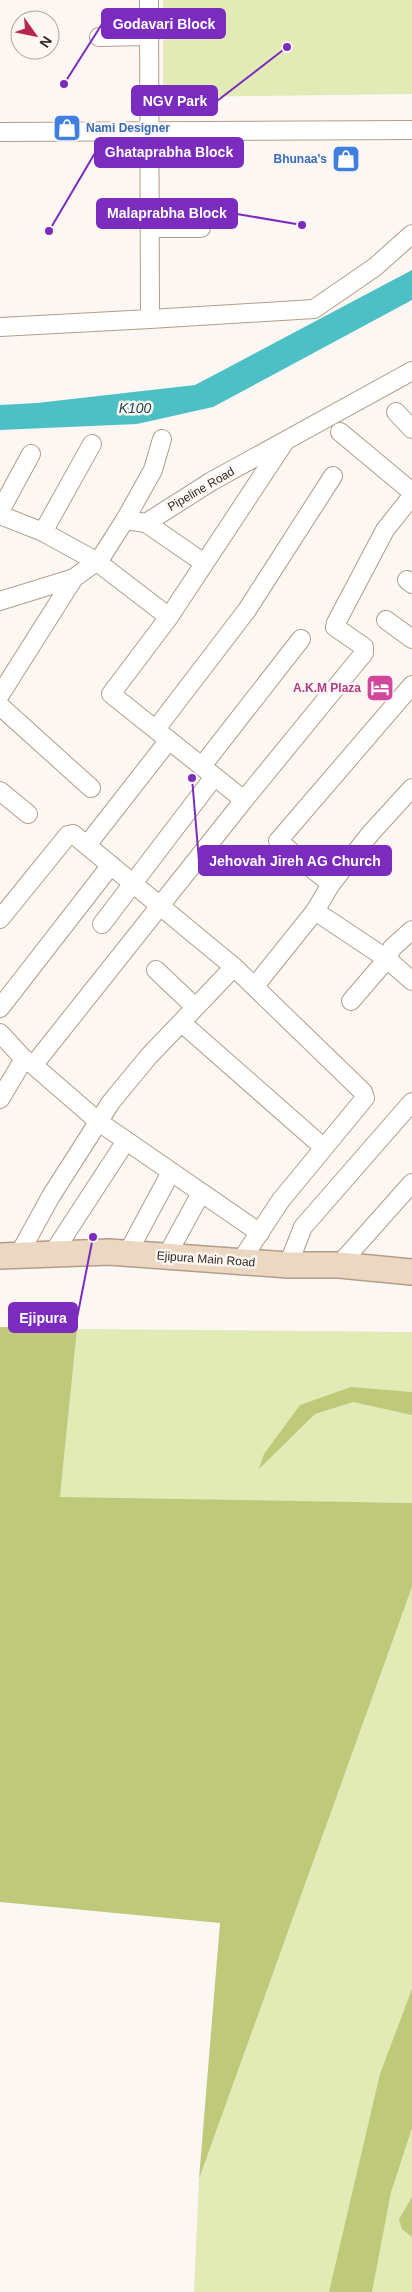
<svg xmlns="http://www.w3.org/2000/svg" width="412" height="2292" viewBox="0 0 412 2292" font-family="Helvetica,sans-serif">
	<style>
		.green { fill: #e2eab5 }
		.forest { fill: #bfc97a }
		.water { fill: #4dc0c5 }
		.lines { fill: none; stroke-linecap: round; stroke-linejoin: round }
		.street-casing { stroke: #b29d88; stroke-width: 20 }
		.secondary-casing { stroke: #b29d88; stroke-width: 28 }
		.street { stroke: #fff; stroke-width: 18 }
		.secondary { stroke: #ecd8c2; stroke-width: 25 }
		.labels { text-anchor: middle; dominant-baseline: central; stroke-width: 5; stroke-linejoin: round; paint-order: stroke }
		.shop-label { font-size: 12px; font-weight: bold; fill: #366cbe; stroke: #fcf7f2; text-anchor: start }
		.street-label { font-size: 12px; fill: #342c23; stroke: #fcf7f2 }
		.hotel-label { font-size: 12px; font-weight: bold; fill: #b23c85; stroke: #fcf7f2; text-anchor: end }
		.water-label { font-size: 14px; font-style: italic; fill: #184b4d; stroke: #fcf7f2 }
		.leader { fill: none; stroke: #7b2cbf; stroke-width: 2 }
		.callout-dot { fill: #7b2cbf; stroke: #fcf7f2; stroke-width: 2 }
		.callout { fill: #7b2cbf; stroke: #7b2cbf; stroke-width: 2 }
		.callout-label { font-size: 14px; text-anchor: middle; font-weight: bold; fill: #fff }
	</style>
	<rect width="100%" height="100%" fill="#fcf7f2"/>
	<g class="green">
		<path d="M163 0H412V94L163 97Z"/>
		<path d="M77 1329 412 1332V1503L60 1498Z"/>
		<path d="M412 1587V2292H194L199 2179Z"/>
	</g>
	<g class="forest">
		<path d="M0 1327 77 1329 60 1497 412 1503V1587L199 2179 220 1923 0 1902Z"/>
		<path d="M351 1387 412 1392V1415L353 1402 315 1414 259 1469 264 1454 300 1405Z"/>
		<path d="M412 1989V2128L391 2192 372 2292H329L380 2074Z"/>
		<path d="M412 2197V2237L402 2229 399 2219Z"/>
	</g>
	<path class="water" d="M412 270V300L213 407 137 424 0 430V405L37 403 195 385Z"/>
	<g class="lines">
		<defs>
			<g id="street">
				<path d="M99 37 149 36"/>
				<path d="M0 132 412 130"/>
				<path d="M150 228H201"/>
				<path d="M150 319 314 309 375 267 412 234"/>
				<path d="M0 327 150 319 149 0"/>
				<path d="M396 412 412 429"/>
				<path d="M340 432 412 492"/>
				<path d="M284 443 169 617 111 694 244 800 364 653V647L335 627 336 623 385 530 412 496"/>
				<path d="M0 511 31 454"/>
				<path d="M0 515 43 532 96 561 169 617"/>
				<path d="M125 520 153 470 162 439"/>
				<path d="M146 523 204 563"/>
				<path d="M43 532 92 444"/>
				<path d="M407 580 412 584"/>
				<path d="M0 601 74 578 100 559 125 520 146 523 212 481 412 371"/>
				<path d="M386 620 412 639"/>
				<path d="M0 695 74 578"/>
				<path d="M0 706 91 788"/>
				<path d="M156 729 247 610 333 476"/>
				<path d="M202 766 301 639"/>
				<path d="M0 791 28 814"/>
				<path d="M87 845 169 740"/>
				<path d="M331 884 278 841 412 685"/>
				<path d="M315 911 387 959 412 981"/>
				<path d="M0 919 68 835 73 834 234 967 363 1092 365 1098 281 1200 240 1262"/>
				<path d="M102 924 214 777"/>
				<path d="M156 970 195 1007"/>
				<path d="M255 986 315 911 331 884 370 834 412 788"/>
				<path d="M351 1001 387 959 392 948 412 930"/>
				<path d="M0 1008 111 865"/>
				<path d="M182 1023 323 1147"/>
				<path d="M0 1033 24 1059 32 1064 36 1062 244 800"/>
				<path d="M32 1064 99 1122 260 1233"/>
				<path d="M0 1099 24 1059"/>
				<path d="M53 1253 126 1141"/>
				<path d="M127 1254 171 1172"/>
				<path d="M18 1256 51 1196 111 1102 149 1056 234 967"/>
				<path d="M166 1257 201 1193"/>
				<path d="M288 1265 303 1227 412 1102"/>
				<path d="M339 1265 412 1183"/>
			</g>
			<path id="secondary" d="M0 1256 109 1252 288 1265H339L412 1272"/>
		</defs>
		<use href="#street" class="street-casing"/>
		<use href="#secondary" class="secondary-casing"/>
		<use href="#street" class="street"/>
		<use href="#secondary" class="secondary"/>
	</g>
	<defs>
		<symbol id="shop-square" viewBox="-11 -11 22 22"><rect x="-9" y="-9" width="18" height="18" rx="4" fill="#3f7fe0" stroke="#fcf7f2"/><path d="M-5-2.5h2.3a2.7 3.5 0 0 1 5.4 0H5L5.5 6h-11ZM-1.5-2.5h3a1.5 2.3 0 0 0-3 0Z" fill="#fff"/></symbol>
		<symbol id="hotel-square" viewBox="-11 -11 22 22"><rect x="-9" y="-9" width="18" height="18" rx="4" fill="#d1479c" stroke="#fcf7f2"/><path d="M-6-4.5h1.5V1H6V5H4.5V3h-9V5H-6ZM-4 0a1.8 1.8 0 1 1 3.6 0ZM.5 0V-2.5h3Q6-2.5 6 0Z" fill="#fff"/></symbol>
	</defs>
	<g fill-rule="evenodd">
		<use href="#shop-square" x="51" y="112" width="32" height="32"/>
		<use href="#shop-square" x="330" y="143" width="32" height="32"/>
		<use href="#hotel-square" x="364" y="672" width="32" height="32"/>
	</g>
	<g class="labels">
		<g class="shop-label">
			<text x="86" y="128">Nami Designer</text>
			<text x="327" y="159" text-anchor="end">Bhunaa's</text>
		</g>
		<g class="street-label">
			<text transform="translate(201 489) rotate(-30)">Pipeline Road</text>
			<text transform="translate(206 1259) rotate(4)">Ejipura Main Road</text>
		</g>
		<g class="hotel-label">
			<text x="361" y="688">A.K.M Plaza</text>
		</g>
		<g class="water-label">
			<text x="135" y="408">K100</text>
		</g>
	</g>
	<path class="leader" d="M64 84L102 24M287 47L217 101M49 231L95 153M302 225L237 214M192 778L199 861M93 1237L77 1318"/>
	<g class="callout-dot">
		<circle cx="64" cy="84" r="5"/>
		<circle cx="287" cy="47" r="5"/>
		<circle cx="49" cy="231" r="5"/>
		<circle cx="302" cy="225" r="5"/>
		<circle cx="192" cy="778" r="5"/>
		<circle cx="93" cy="1237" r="5"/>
	</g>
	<g class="callout">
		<rect x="102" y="9" width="123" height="29" rx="5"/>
		<rect x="132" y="86" width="85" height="29" rx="5"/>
		<rect x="95" y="138" width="148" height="29" rx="5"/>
		<rect x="97" y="199" width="140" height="29" rx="5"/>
		<rect x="199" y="846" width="192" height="29" rx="5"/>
		<rect x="9" y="1303" width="68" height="29" rx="5"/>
	</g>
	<g class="callout-label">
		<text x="164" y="29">Godavari Block</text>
		<text x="175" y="106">NGV Park</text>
		<text x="169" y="157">Ghataprabha Block</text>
		<text x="167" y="218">Malaprabha Block</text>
		<text x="295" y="866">Jehovah Jireh AG Church</text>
		<text x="43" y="1323">Ejipura</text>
	</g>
	<g transform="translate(35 35) rotate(123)"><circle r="24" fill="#fcf7f2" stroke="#aca69f"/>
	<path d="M0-4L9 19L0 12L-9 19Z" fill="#b7264c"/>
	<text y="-8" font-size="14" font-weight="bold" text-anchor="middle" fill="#342c23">N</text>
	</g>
</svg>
